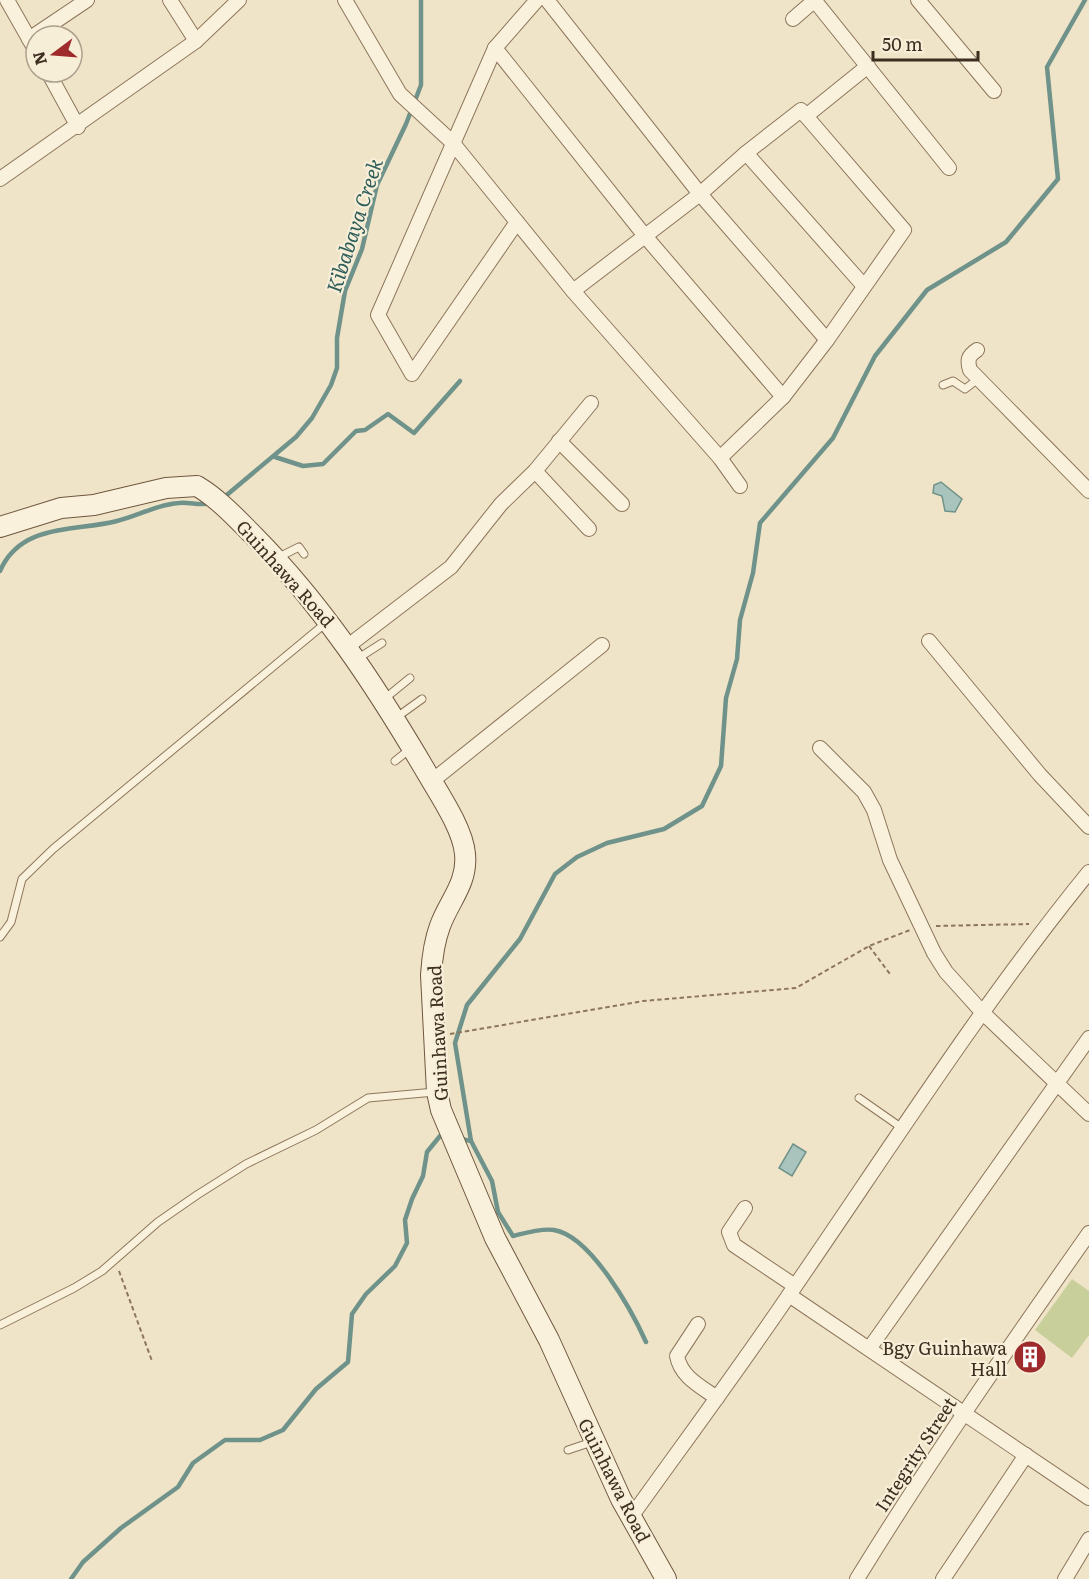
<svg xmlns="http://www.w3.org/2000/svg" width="1089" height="1579" viewBox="0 0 1089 1579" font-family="Literata,serif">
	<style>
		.green { fill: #c9cf9b }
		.water { fill: #a9c4bc; stroke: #6f938a; stroke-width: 1.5 }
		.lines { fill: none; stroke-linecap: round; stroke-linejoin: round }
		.stream { stroke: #6f938a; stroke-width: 4.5 }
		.lane-casing { stroke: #8d765c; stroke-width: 9 }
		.street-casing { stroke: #8d765c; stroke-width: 16 }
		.secondary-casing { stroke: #6f573f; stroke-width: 22 }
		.path { stroke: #8d765c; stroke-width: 2; stroke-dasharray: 4.5 3; stroke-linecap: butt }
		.lane { stroke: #faf1dc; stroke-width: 7 }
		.street { stroke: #faf1dc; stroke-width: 14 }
		.secondary { stroke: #faf1dc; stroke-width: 20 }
		.labels { text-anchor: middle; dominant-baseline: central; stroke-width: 4.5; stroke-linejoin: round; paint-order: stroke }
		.street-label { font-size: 18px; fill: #3d2e20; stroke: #f7eed8 }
		.poi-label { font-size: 18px; fill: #3d2e20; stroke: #f7eed8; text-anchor: end }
		.water-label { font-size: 20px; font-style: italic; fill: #2f5d5a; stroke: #f7eed8 }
	</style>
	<rect width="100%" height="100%" fill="#f0e4c8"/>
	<path class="green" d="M1072 1279 1089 1291V1335L1072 1358 1035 1330Z"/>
	<g class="water">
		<path d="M941 482 962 499 955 512 945 511 942 496 933 493 934 485Z"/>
		<path d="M793 1144 806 1152 792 1176 779 1168Z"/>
	</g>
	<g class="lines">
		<g class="stream">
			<path d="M275 457 303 466 323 464 356 431 365 430 388 414 414 433 460 381"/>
			<path d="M222 499 296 437 312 418 331 385 337 368V338L345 291 362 249 377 185 406 124 421 85V0"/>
			<path d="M0 571C21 523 74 532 117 521 138 516 158 504 179 503 191 502 200 506 212 503"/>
			<path d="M461 1139 471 1141 492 1181 498 1212 513 1236C525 1233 542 1228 554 1230 591 1236 632 1311 646 1342"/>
			<path d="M471 1141 455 1043 467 1005 520 939 555 874 577 857 607 843 664 829 702 806 721 766 726 698 737 659 740 620 753 573 760 523 833 438 875 356 927 290 1006 242 1058 179 1047 67 1085 0"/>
			<path d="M71 1579 83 1562 121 1528 178 1487 193 1463 225 1440H260L283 1430 316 1389 348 1362 352 1314 366 1294 395 1266 407 1243 405 1220 412 1199 423 1176 427 1152 440 1136 446 1137"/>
		</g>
		<defs>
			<g id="lane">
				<path d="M943 385 953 381 965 389 978 379"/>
				<path d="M279 557 299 547 304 554"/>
				<path d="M357 659 382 643"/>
				<path d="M383 700 410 678"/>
				<path d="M397 717 422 699"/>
				<path d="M395 761 410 749"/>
				<path d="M0 937 11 922 22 879 53 849 327 622"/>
				<path d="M859 1098 902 1128"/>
				<path d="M0 1325 74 1288 102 1271 158 1222 197 1195 246 1164 316 1130 368 1098 435 1092"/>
				<path d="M568 1450 592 1442"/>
			</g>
			<g id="street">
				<path d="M7 0 36 51"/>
				<path d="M170 0 196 41"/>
				<path d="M345 0 400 94 452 142 573 291 720 458 740 486"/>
				<path d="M547 0 700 194 827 340"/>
				<path d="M918 0 994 91"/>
				<path d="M815 1 949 168"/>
				<path d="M793 19 815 0"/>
				<path d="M29 39 87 0"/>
				<path d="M495 48 645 236 783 397"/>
				<path d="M48 72 78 127"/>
				<path d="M806 116 868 66"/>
				<path d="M746 153 863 285"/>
				<path d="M0 179 196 41 239 0"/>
				<path d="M517 222 412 374 378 315 495 48 537 0"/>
				<path d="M573 291 700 194 746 153 801 110 806 116 904 230 827 340 783 397 720 458"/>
				<path d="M977 350C968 356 967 360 970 370L1089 491"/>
				<path d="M559 441 622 504"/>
				<path d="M535 471 589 529"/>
				<path d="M929 641 1040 775 1089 827"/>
				<path d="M348 646 451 567 501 504 535 471 591 403"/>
				<path d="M820 748 864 792 874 810 890 860 934 953 946 972 983 1013 1089 1114"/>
				<path d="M432 781 602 645"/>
				<path d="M745 1208 729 1232 734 1245 795 1286"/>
				<path d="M789 1295 1089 1498"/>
				<path d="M698 1324 677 1356C681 1377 700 1386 717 1398"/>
				<path d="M869 1349 1089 1038"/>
				<path d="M631 1517C684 1443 738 1370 789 1295 887 1153 980 1006 1089 872"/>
				<path d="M857 1579C930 1460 1009 1347 1089 1233"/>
				<path d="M943 1579 1026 1455"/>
				<path d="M1065 1579 1089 1539"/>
			</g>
			<path id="secondary" d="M0 527 61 508 94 505 166 488 197 486C219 499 237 519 255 537 323 606 375 685 424 768 437 791 463 828 465 854 468 883 449 901 440 926 434 942 432 959 431 975L437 1092 441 1110 495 1238 549 1340 621 1499 666 1579"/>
		</defs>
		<use href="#lane" class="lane-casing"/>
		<use href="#street" class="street-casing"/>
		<use href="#secondary" class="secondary-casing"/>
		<g class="path">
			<path d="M936 926 1029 924"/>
			<path d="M869 946 890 974"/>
			<path d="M450 1034 643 1001 796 988 869 946 910 930"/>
			<path d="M119 1271 152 1361"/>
		</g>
		<use href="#lane" class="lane"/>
		<use href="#street" class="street"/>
		<use href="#secondary" class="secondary"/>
	</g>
	<defs>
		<symbol id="building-disc" viewBox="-11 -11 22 22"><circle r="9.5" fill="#9e2a2b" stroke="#f7eed8"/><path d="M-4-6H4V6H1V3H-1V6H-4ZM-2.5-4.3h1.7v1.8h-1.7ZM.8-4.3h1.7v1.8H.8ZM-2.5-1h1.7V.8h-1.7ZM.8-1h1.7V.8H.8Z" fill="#fff"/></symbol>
	</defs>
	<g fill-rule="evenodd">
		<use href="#building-disc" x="1011" y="1338" width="38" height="38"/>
	</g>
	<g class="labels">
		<g class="street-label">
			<text transform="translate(286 573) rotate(48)">Guinhawa Road</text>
			<text transform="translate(437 1033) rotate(-93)">Guinhawa Road</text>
			<text transform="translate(915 1454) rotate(-57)">Integrity Street</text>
			<text transform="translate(615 1480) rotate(63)">Guinhawa Road</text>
		</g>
		<g class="poi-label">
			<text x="1007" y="1347">Bgy Guinhawa<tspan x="1007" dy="21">Hall</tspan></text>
		</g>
		<g class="water-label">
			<text transform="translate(353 225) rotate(-72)">Kibabaya Creek</text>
		</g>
	</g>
	<g transform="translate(54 54) rotate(254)"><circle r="28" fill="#f7eed8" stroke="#ada18e" stroke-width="1.5"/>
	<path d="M0-4.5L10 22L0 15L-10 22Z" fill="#9e2a2b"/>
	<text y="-9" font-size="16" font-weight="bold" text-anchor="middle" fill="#3d2e20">N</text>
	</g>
	<path d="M873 51v9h105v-9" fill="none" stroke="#3d2e20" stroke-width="3"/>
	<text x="882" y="51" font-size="18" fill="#3d2e20" stroke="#f7eed8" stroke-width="4.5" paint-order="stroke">50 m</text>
</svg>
